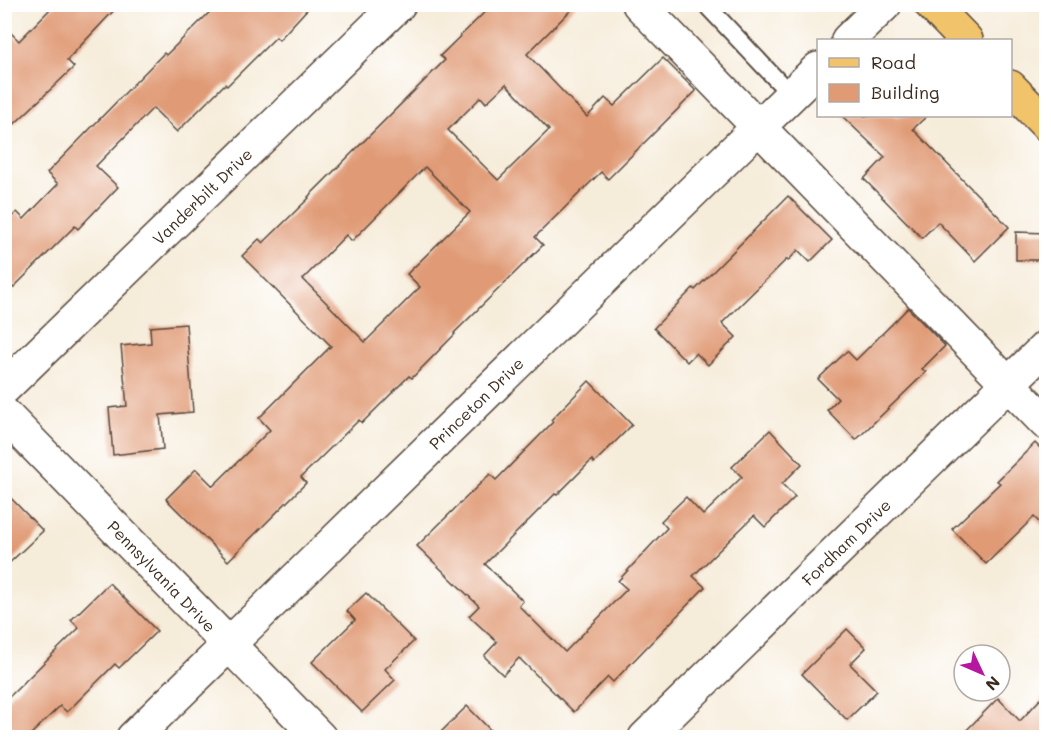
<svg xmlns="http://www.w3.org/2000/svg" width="1051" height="742" viewBox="0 0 1051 742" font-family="Mali,sans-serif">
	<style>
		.building { fill: #e09a74; fill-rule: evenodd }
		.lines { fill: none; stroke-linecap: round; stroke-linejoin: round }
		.lane-casing { stroke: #57473a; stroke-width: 20 }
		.street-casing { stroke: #57473a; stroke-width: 36 }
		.primary-casing { stroke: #57473a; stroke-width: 36 }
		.lane { stroke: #fff; stroke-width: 16 }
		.street { stroke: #fff; stroke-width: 33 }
		.primary { stroke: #f1c36a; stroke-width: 33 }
		.labels { text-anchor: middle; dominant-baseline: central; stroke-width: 6; stroke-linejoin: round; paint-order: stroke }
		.street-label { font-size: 16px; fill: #3b2a1e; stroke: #fff }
	</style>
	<rect width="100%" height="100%" fill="#fff"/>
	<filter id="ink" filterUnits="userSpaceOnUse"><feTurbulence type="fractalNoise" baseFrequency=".0167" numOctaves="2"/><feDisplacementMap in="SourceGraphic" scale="12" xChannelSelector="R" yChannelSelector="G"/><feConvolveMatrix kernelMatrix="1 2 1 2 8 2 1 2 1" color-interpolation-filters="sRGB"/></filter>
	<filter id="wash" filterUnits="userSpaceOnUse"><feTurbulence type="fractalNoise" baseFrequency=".008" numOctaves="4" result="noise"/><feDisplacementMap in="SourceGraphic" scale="24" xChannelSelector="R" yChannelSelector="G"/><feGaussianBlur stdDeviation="1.35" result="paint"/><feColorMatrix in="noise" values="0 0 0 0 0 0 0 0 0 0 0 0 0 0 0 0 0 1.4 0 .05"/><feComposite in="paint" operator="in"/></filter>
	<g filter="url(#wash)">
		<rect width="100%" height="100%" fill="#f6ecda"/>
		<g id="blocks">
			<g class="building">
				<path d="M55 4H120L67 60 74 67 4 134V26L19 41Z"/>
				<path d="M218 4H312L279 40 276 37 227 86 225 84 177 132 153 108 96 166 118 187 78 229 75 226 4 297V224L17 212 24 219 58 184 47 173 164 53 166 55Z"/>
				<path d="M493 4H577L527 54 587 117 605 98 614 106 663 58 696 91 608 179 601 172 535 237 543 245 454 333 455 334 412 378 409 376 362 423 359 420 301 477 306 483 228 561 166 499 196 469 213 486 270 430 259 418 331 346 242 256 259 239 263 243 309 198 308 197 445 60 440 56ZM506 84 549 130 498 180 448 130 481 97 486 103ZM425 167 470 212 407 274 420 287 365 342 303 279 346 235 352 241Z"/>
				<path d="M842 116H927L913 129 1009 227 975 261 938 222 922 238 864 179 885 157Z"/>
				<path d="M788 196 832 240 810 262 798 250 788 261 787 259 722 323 736 337 708 365 696 353 687 362 654 328 693 288 695 290Z"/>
				<path d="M1016 232 1047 233V260H1016Z"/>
				<path d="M908 308 945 346 922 369 926 372 856 440 827 410 838 399 818 379 847 351 856 360Z"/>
				<path d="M186 324 193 412 160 415 163 449 113 455 109 408 127 406 121 346 151 343 150 327Z"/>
				<path d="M589 381 632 425 594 463 592 460 557 495 555 494 485 564 523 601 519 606 565 652 627 589 618 581 667 528 661 521 686 497 703 515 742 477 732 467 770 430 802 464 782 484 795 497 765 527 754 516 693 576 705 587 613 682 608 677 574 712 519 658 503 675 484 656 497 642 469 616 479 606 417 546 490 474 496 480 553 422 551 420Z"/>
				<path d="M1035 443 1047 455V530L1034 517 986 564 952 529 1000 483 997 481Z"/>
				<path d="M4 491 43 531 4 568Z"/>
				<path d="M109 583 157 631 119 668 115 664 67 712 60 706 27 738H4V702L79 628 71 620Z"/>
				<path d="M366 593 414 641 385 669 395 680 362 712 312 662 355 620 347 611Z"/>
				<path d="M847 629 866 648 850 664 877 691 847 720 802 674Z"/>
				<path d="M1047 692V738H959L998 698 1020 721Z"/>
				<path d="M467 706 498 738H435Z"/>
			</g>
		</g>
	</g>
	<g filter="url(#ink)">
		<use href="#blocks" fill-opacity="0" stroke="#57473a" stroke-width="1.5"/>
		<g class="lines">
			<defs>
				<path id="lane" d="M709 8 791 95"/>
				<g id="street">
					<path d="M639 4 1046 423"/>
					<path d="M848 40 885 4"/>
					<path d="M4 388 399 4"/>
					<path d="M4 414 320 738"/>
					<path d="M133 738 818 69"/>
					<path d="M645 738 1046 347"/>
				</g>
				<g id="primary">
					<path d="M931 4 966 40"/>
					<path d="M1010 87 1046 124"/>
				</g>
			</defs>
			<use href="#lane" class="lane-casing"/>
			<use href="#street" class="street-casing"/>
			<use href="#primary" class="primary-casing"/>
			<use href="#lane" class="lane"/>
			<use href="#street" class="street"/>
			<use href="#primary" class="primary"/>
		</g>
	</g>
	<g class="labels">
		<g class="street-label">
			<text transform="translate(202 196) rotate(-44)">Vanderbilt Drive</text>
			<text transform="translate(476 403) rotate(-44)">Princeton Drive</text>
			<text transform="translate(846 542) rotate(-44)">Fordham Drive</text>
			<text transform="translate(162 576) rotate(46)">Pennsylvania Drive</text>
		</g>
	</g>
	<rect width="1051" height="742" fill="none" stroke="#fff" stroke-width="24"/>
	<rect x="817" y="39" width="195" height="78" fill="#ffffff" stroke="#b1aaa5" stroke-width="1.5"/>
	<rect x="829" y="58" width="30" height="9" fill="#f1c36a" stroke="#b1aaa5" stroke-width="1.5"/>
	<text x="871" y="69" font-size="18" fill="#3b2a1e">Road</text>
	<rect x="829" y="84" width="30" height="18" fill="#e09a74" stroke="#b1aaa5" stroke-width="1.5"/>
	<text x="871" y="99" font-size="18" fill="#3b2a1e">Building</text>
	<g transform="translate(982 673) rotate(134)"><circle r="28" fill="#ffffff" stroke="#b1aaa5" stroke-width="1.5"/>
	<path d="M0-4.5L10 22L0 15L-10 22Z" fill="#b5179e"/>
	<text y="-9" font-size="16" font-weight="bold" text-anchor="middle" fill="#3b2a1e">N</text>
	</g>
</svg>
